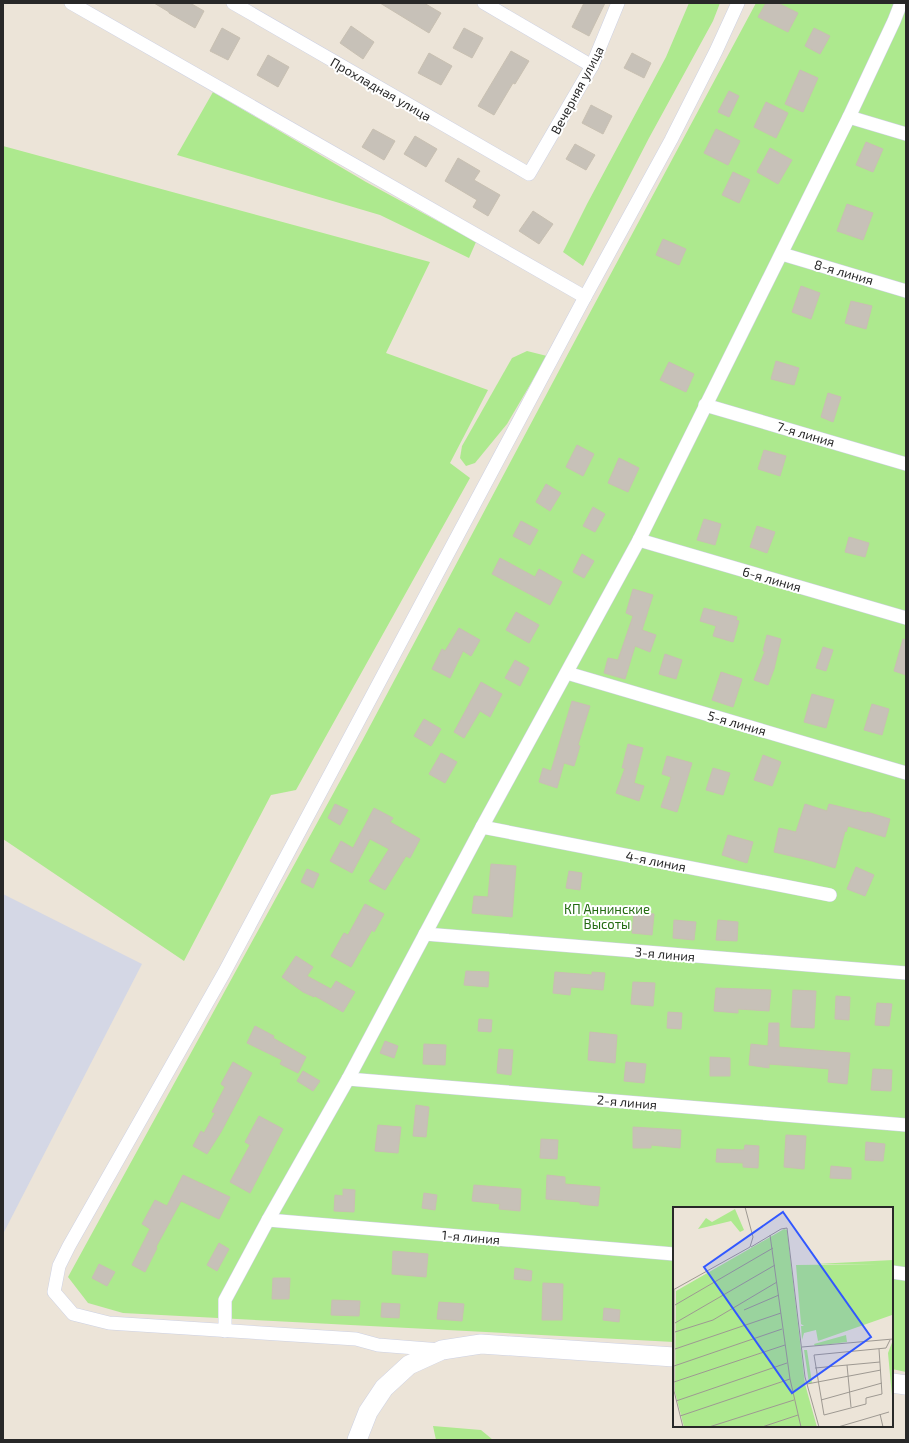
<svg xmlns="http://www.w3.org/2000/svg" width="909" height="1443" viewBox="0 0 909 1443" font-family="'Exo 2',sans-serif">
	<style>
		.airport { fill: #d4d7e5 }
		.green { fill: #ade98e }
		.building { fill: #c7c1b8; stroke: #c8c0b2 }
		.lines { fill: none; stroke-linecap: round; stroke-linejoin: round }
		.street-casing { stroke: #cdd1e3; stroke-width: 14 }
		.secondary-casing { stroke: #cdd1e3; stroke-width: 20 }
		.street { stroke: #fff; stroke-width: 13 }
		.secondary { stroke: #fff; stroke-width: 19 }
		.labels { text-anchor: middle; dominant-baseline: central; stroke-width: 4; stroke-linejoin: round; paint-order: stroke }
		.street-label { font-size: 13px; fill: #282828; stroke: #fff }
		.park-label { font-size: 13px; fill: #246b12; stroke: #fff }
		.inset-road { fill: none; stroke: #9e9992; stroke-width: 1 }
		.view { fill: #3258ff; fill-opacity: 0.15; stroke: #3258ff; stroke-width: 2 }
		.inset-edge { fill: none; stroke: #282828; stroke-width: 2 }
	</style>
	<rect width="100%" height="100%" fill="#ece4d8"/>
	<path class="airport" d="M3 894 142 964 3 1234Z"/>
	<g class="green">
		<path d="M689 3H720L713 21 649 138 583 266 563 252 587 204 666 57Z"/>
		<path d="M756 3H906V1372L892 1369V1208H674V1342L123 1313 88 1303 68 1277 362 741 586 320Z"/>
		<path d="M213 92 366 182 476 242 469 258 380 215 177 155Z"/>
		<path d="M3 146 430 262 386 353 488 390 450 463 470 478 296 790 271 795 184 961 3 839Z"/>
		<path d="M527 351 547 356 507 424 475 463 466 466 460 458 462 446 512 358Z"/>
		<path d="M433 1426 481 1430 493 1440H436Z"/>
	</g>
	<g class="building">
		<path d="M154 3H190L204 11 195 28 169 13V12Z"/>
		<path d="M380 3H424L441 13 429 33Z"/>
		<path d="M584 3H605L589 36 572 27Z"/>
		<path d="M766 3H778L798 13 788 32 758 17Z"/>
		<path d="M351 26 374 42 363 59 340 43Z"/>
		<path d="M222 28 240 38 228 60 210 51Z"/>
		<path d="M464 28 483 38 472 58 453 48Z"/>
		<path d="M814 28 830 36 820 54 805 46Z"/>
		<path d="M511 51 529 61 515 84 513 83 494 115 478 106Z"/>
		<path d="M429 53 452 66 441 85 418 73Z"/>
		<path d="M632 53 651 63 644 78 624 68Z"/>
		<path d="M268 55 289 67 278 87 257 75Z"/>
		<path d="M800 70 818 78 803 112 785 104Z"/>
		<path d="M729 91 739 96 729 117 718 112Z"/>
		<path d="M766 102 788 113 776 138 754 127Z"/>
		<path d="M591 105 612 116 603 134 582 123Z"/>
		<path d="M373 129 395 141 384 160 362 147Z"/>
		<path d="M716 129 740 141 728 165 704 153Z"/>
		<path d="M415 136 437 149 426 167 404 154Z"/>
		<path d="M866 142 883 149 873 172 856 165Z"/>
		<path d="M575 144 595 155 586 170 566 159Z"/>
		<path d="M770 148 792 160 778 184 757 172Z"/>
		<path d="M458 158 480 171 474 180 500 195 488 216 473 207 477 200 445 181Z"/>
		<path d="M733 172 750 180 739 203 722 195Z"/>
		<path d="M847 204 873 213 863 240 837 231Z"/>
		<path d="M533 211 553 224 539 244 519 231Z"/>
		<path d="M663 239 686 249 679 265 656 255Z"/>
		<path d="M801 286 820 293 811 319 792 312Z"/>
		<path d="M851 301 872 306 866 329 845 323Z"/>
		<path d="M776 361 799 368 794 385 771 379Z"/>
		<path d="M669 362 694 374 686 392 660 380Z"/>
		<path d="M828 393 841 397 833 422 821 417Z"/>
		<path d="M577 445 594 454 583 476 566 467Z"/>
		<path d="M764 450 786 456 780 476 758 469Z"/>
		<path d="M619 458 639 468 628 492 608 483Z"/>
		<path d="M546 484 561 493 550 511 536 502Z"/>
		<path d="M593 507 605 514 595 532 583 526Z"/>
		<path d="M704 519 721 524 715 545 697 540Z"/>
		<path d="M521 521 538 530 530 545 513 536Z"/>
		<path d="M757 526 775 532 767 553 750 547Z"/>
		<path d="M849 537 869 543 865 557 845 552Z"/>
		<path d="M582 554 594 561 584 578 573 572Z"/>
		<path d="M500 558 535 577 539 569 562 582 550 605 492 574Z"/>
		<path d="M633 589 653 595 642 630 656 635 650 652 635 646 625 679 604 673 608 658 618 660 633 616 626 613Z"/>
		<path d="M704 608 737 617 736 620 739 621 733 642 713 636 716 626 700 621Z"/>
		<path d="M516 612 539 625 529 643 506 630Z"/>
		<path d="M459 628 480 640 471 656 463 651 450 678 432 669 442 649 445 651Z"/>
		<path d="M767 635 781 639 774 669 768 685 754 680 765 651H763Z"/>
		<path d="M903 639 906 640V675L894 671Z"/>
		<path d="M823 647 833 650 826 671 816 668Z"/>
		<path d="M665 654 682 660 676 679 659 674Z"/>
		<path d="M515 660 529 668 520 686 505 678Z"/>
		<path d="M721 672 742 679 733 707 712 700Z"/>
		<path d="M481 682 502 694 490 717 480 711 464 738 454 732Z"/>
		<path d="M812 694 834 700 826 728 804 722Z"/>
		<path d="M572 701 590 706 578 745 580 746 574 766 564 763 557 788 539 782 543 768 551 771Z"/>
		<path d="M872 704 889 709 882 735 864 730Z"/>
		<path d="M424 719 441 729 431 746 414 736Z"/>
		<path d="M628 744 643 748 634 783 644 786 639 801 616 793 625 768H622Z"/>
		<path d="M441 753 457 762 445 783 429 774Z"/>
		<path d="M763 755 781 762 772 786 754 780Z"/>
		<path d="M667 756 692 763 677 812 661 807 671 777 662 774Z"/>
		<path d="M713 768 730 773 723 795 706 790Z"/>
		<path d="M335 804 348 810 340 825 328 818Z"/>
		<path d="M805 804 827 811 829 804 866 813 867 812 890 819 885 837 848 826 846 832 845 831 835 868 812 861 774 852 779 828 796 832Z"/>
		<path d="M374 808 393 818 390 822 420 839 410 858 406 856 385 890 369 881 389 849 370 839 352 873 330 861 341 841 353 848Z"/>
		<path d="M728 835 753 842 747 863 722 855Z"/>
		<path d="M491 864 516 866 512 917 472 913 474 896 488 897Z"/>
		<path d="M856 867 874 875 865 896 847 889Z"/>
		<path d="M307 869 319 874 313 888 301 882Z"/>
		<path d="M569 871 582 873 580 890 566 888Z"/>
		<path d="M365 904 384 914 374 932 372 930 351 967 331 956 344 933 348 935Z"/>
		<path d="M634 912 654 914 652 935 632 933Z"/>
		<path d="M674 920 696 922 694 940 673 938Z"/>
		<path d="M718 920 738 922 737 941 716 940Z"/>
		<path d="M296 956 313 967 307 976 331 989 336 981 355 992 343 1012 315 996 314 997 303 992 282 977Z"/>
		<path d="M466 971 489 972 488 987 464 985Z"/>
		<path d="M555 972 592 975V972L605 973 603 990 571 987 570 995 553 993Z"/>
		<path d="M633 982 655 983 653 1006 631 1004Z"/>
		<path d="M716 988 771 990 769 1011 738 1009V1013L714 1011Z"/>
		<path d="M793 990 816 991 814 1028 791 1027Z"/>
		<path d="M836 996 850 997 849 1020 835 1019Z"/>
		<path d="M877 1003 892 1004 889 1026 875 1025Z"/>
		<path d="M668 1012 682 1013 681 1029 667 1028Z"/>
		<path d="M479 1019 492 1020 491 1032 478 1031Z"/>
		<path d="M769 1023H779V1047L850 1053 847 1084 828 1082 829 1069 769 1064V1068L749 1065 751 1044 768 1046Z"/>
		<path d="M255 1026 274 1036 273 1038 306 1057 298 1073 280 1064 282 1060 247 1043Z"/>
		<path d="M590 1032 617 1035 615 1063 588 1060Z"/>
		<path d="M385 1041 398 1046 394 1058 380 1053Z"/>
		<path d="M424 1044 446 1045 445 1065 423 1064Z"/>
		<path d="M499 1049 513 1050 511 1075 497 1073Z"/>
		<path d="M710 1057 730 1058V1076H710Z"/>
		<path d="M233 1062 252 1073 221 1132 207 1154 193 1146 201 1131 204 1133 215 1113 212 1112 225 1087 221 1084Z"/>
		<path d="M626 1062 646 1064 644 1083 624 1081Z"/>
		<path d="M873 1069 892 1070 891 1091 871 1090Z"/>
		<path d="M303 1071 320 1081 313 1091 297 1081Z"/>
		<path d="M416 1105 429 1107 426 1137 413 1136Z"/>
		<path d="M259 1116 283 1129 250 1193 230 1182 250 1145 245 1142Z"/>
		<path d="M378 1125 401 1127 398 1153 375 1151Z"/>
		<path d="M633 1127 681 1130 680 1148 651 1145V1148H633Z"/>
		<path d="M786 1135 806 1136 804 1169 784 1167Z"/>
		<path d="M541 1139 558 1140 557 1159 540 1158Z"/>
		<path d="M866 1142 885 1144 883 1161 865 1160Z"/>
		<path d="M745 1145 759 1146 758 1168 743 1167V1163L716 1162 717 1149 744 1150Z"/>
		<path d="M831 1166 851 1168V1179L830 1178Z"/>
		<path d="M183 1175 230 1197 219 1219 181 1201 156 1247 157 1248 145 1272 132 1265 150 1229 142 1224 155 1200 167 1206Z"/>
		<path d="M547 1175 565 1177V1184L600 1187 598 1206 580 1204V1202L546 1199Z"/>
		<path d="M474 1185 521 1189 520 1211 499 1209 500 1204 472 1201Z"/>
		<path d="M343 1189 355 1190 354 1212 334 1211 335 1195 343 1196Z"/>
		<path d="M424 1193 437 1195 435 1210 422 1208Z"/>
		<path d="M219 1243 229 1249 217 1271 207 1265Z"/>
		<path d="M393 1251 428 1254 426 1277 392 1274Z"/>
		<path d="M99 1264 115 1272 107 1286 92 1278Z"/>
		<path d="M515 1268 532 1271 531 1281 514 1279Z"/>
		<path d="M273 1278H290L289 1299H272Z"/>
		<path d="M543 1283 563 1284 562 1320H542Z"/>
		<path d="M332 1300 360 1301 359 1316 331 1315Z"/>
		<path d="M439 1302 464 1304 462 1321 437 1319Z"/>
		<path d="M382 1303 400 1304 399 1318 381 1317Z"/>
		<path d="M604 1308 620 1310 619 1322 603 1320Z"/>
	</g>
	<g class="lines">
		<defs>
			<g id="street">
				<path d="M71 3 585 297"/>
				<path d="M233 3 529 174 592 66 618 3"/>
				<path d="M484 3 592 66"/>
				<path d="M849 117 906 134"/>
				<path d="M782 254 906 291"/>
				<path d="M705 405 906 464"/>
				<path d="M639 540 906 618"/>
				<path d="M567 673 906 773"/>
				<path d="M482 827 830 895"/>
				<path d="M425 934 906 973"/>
				<path d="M348 1079 906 1125"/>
				<path d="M268 1220 674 1254"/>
				<path d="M892 1272 906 1274"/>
				<path d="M225 1331V1300L268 1220 348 1079 482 827 639 540 849 117 894 21 901 3"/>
				<path d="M441 1350 378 1345 356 1339 109 1323 73 1314 54 1292 59 1266 69 1246 224 973 585 297 671 140 716 51 738 3"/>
			</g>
			<g id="secondary">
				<path d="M892 1383 906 1385"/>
				<path d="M357 1440 368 1412 384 1388 409 1365 442 1350 481 1344 674 1357"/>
			</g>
		</defs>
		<use href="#street" class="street-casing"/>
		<use href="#secondary" class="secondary-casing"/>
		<use href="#street" class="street"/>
		<use href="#secondary" class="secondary"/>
	</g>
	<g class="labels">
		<g class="street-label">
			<text transform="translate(381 89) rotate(30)">Прохладная улица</text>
			<text transform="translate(577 90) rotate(-62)">Вечерняя улица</text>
			<text transform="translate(844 272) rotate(16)">8-я линия</text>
			<text transform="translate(806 434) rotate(16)">7-я линия</text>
			<text transform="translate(772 579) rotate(16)">6-я линия</text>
			<text transform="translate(737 723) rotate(16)">5-я линия</text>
			<text transform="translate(656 861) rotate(11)">4-я линия</text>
			<text transform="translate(665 954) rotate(5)">3-я линия</text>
			<text transform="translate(627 1102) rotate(5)">2-я линия</text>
			<text transform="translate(471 1237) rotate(5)">1-я линия</text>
		</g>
		<g class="park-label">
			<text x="607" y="909">КП Аннинские<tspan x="607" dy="15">Высоты</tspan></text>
		</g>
	</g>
	<g transform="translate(673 1207)">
		<rect width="220" height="220" fill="#ece4d8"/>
		<path d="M62 2 71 23 67 25 58 14 25 22 33 11 39 15ZM111 22 114 23 132 177 144 220H11L2 185 3 84ZM220 53 219 108 145 134 143 123 131 126 129 133 128 119H131L128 117 123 58 205 57H143ZM173 128 174 135 142 139 141 137ZM220 133V200L215 146ZM131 143H134L139 176H136Z" fill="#ade98e"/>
		<path class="inset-road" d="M97 28 117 172 128 220M78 40 108 22 114 21 132 170 146 220M0 83 77 40 80 30 72 0M1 83V184L10 220M2 98 100 41M71 103 106 88M2 116 102 58M2 125 40 113 104 75M129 140 220 132M2 142 108 106M206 142 209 187 193 191V197L151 208 141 148 213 141 217 133M174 158 178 200M1 159 109 122M142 161 207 155M1 175 112 138M134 177 208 163M148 193 209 176M3 194 114 156M207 207 210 220M7 209 117 172M36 220 121 193M89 220 125 208M165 220 216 205"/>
		<path class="view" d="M110 5 198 130 119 186 31 60Z"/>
		<rect width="220" height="220" class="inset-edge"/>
	</g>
	<rect width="909" height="1443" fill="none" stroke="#282828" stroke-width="8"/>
</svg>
